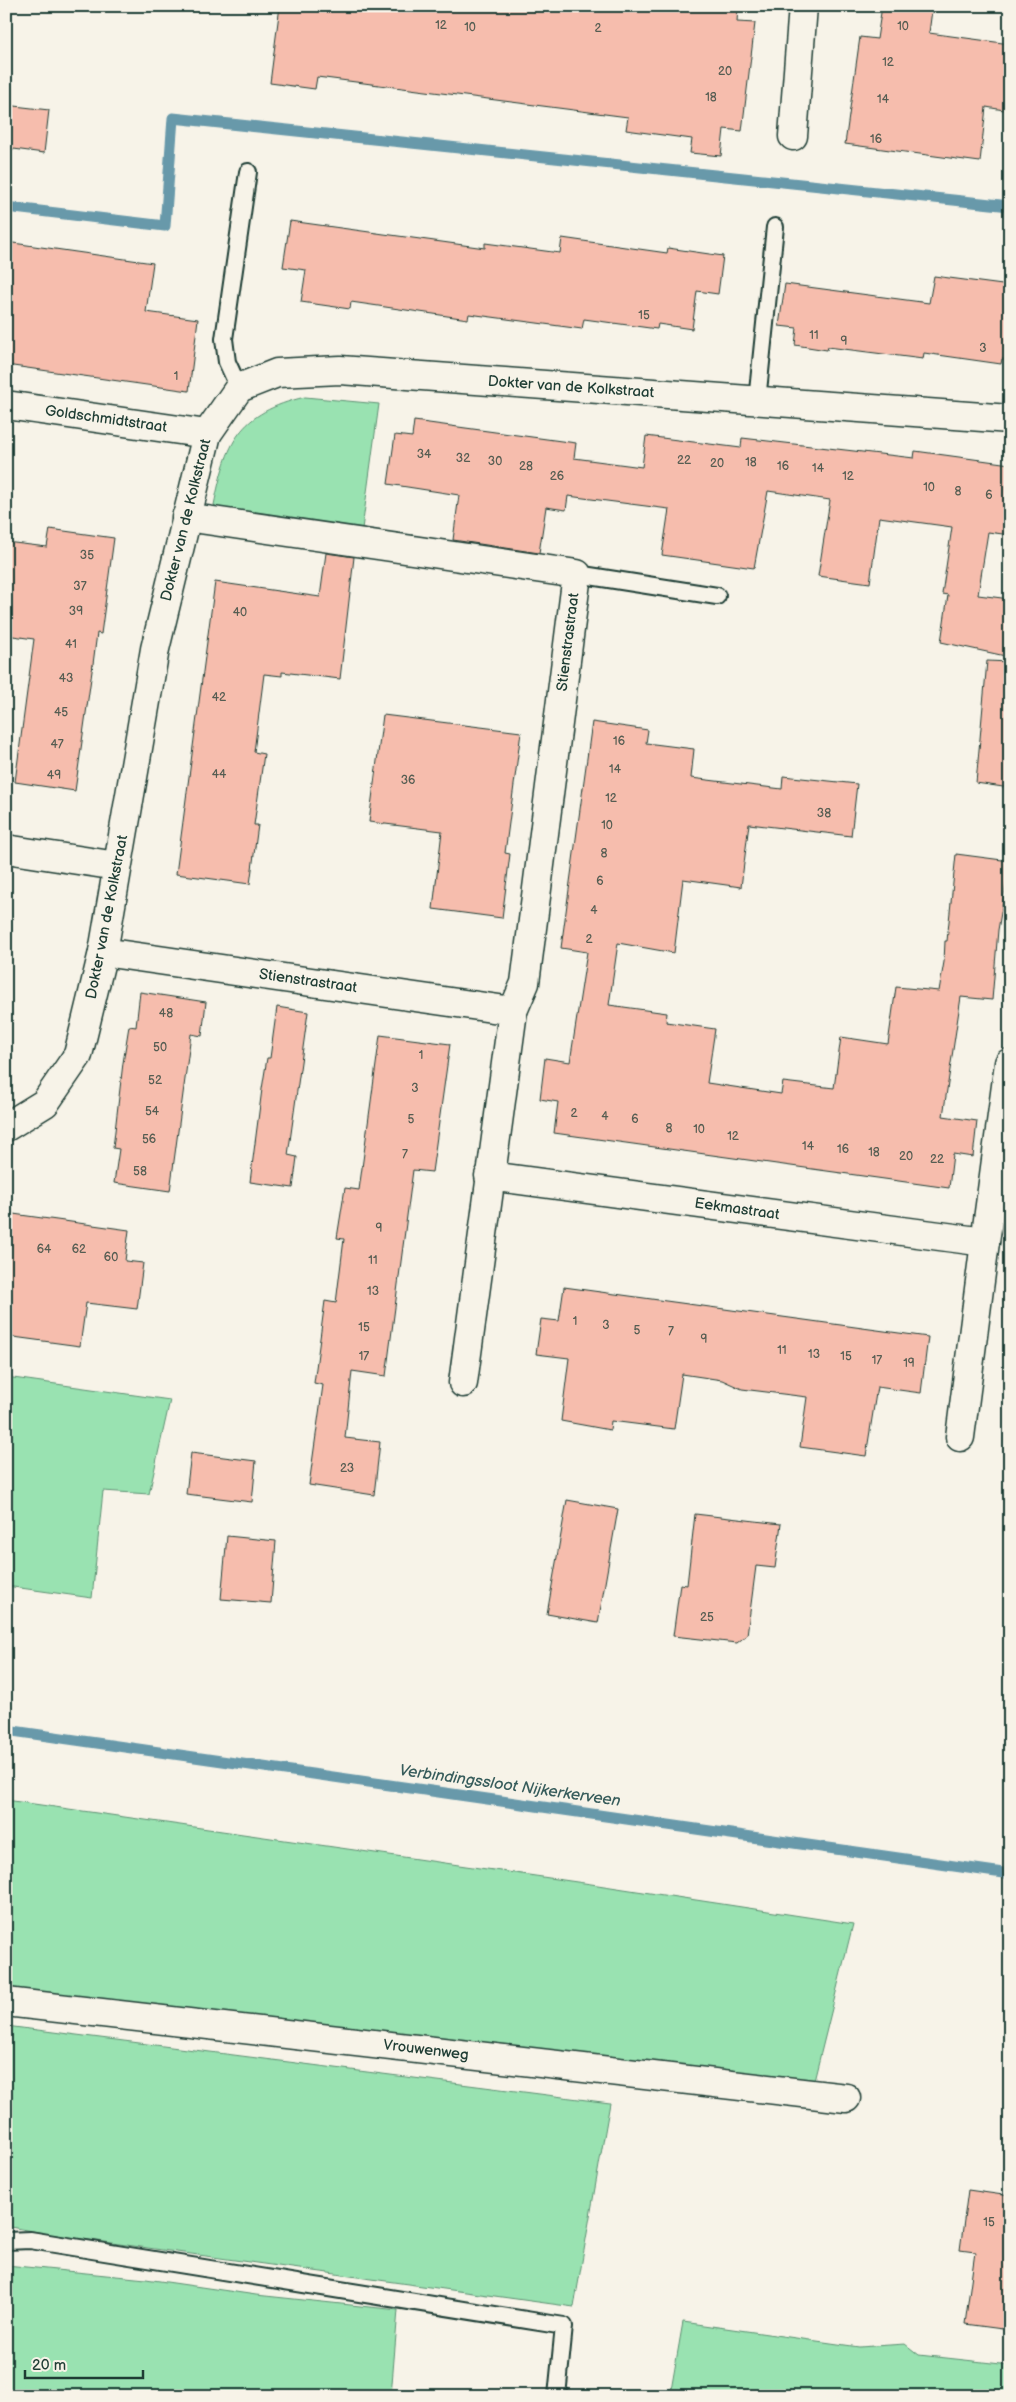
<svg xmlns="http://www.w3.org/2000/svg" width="1016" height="2402" viewBox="0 0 1016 2402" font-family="'Balsamiq Sans',sans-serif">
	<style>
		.green { fill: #99e2b1; stroke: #5c9072 }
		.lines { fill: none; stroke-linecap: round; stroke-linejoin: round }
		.stream { stroke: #6899aa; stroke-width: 11 }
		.building { fill: #f6bdad; stroke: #1f3d34 }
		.service-casing { stroke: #1f3d34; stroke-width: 20 }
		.minor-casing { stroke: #1f3d34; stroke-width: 31 }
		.service { stroke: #f7f3e8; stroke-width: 16 }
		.minor { stroke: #f7f3e8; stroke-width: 28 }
		.labels { text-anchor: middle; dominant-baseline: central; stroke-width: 4; stroke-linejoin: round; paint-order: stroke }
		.number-label { font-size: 12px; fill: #555d52 }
		.street-label { font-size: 15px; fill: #1f3d34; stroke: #f7f3e8 }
		.water-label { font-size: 16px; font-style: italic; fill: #375c5b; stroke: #f7f3e8 }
	</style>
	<rect width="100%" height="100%" fill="#f7f3e8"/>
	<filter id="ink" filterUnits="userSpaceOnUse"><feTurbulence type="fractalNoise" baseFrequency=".02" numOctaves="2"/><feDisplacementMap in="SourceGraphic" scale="10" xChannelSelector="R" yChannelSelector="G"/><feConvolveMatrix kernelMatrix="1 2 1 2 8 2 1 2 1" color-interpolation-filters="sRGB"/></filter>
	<g filter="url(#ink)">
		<g class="green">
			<path d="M305 397 379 404 362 529 222 510 214 505C227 442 238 413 305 397Z"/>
			<path d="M6 1377 170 1400 149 1494 103 1491 92 1598 6 1586Z"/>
			<path d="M6 1800 591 1884 853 1924 812 2089 6 1993Z"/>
			<path d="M6 2026 610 2103 574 2307 54 2235 6 2226Z"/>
			<path d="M6 2265 146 2279 256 2295 398 2310 391 2396H6Z"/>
			<path d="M683 2322 859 2347 905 2344 919 2355 1010 2365V2396H670Z"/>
		</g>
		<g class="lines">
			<g class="stream">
				<path d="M6 207 165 226 173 118 1010 206"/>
				<path d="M6 1730 1010 1874"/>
			</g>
		</g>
		<g class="building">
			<path d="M280 6H738L737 22 755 23 742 131 724 129 721 156 690 153 692 139 626 130 628 117 317 77 315 89 270 83Z"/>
			<path d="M882 6 932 10 929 33 1010 44V111L986 107 980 162 845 144 860 37 877 39Z"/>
			<path d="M6 105 49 110 44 153 6 148Z"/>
			<path d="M290 221 485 248V243L560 253 562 238 667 253 668 248 723 256 718 294 697 291 692 329 658 324 657 329 584 319 582 329 469 314 468 319 351 302 350 309 301 302 306 270 283 267Z"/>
			<path d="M6 242 153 263 146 312 198 319 189 391 6 365Z"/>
			<path d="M934 276 1010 286V360L1002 359 1001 364 924 353 923 359 828 347 827 350 795 345 797 328 779 326 785 284 929 303Z"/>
			<path d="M414 421 576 443 574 458 642 467 646 436 741 448 742 438 914 458 915 451 1010 464V535L988 532 978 595 1010 599V657L941 642 948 595 942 594 952 527 879 517 870 583 818 576 830 500 768 491 754 568 662 555 669 509 568 496 566 510 546 507 539 553 453 540 459 495 388 484 395 435 412 437Z"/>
			<path d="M50 529 114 538 101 634 97 633 93 664 75 791 15 782 34 639 6 635V542L47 547Z"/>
			<path d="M326 553 354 557 340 679 282 672V676L264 674 254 752 264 754 254 825H258L250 884 176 874 215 582 320 597Z"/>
			<path d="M987 661 1010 662V788L976 783Z"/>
			<path d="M383 715 521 732 505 853 510 854 502 918 433 909 442 831 369 822Z"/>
			<path d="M592 722 648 730 646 743 694 749 691 778 782 789 783 776 857 784 851 836 749 824 741 887 683 879 674 953 618 943 609 1005 667 1013 666 1022 715 1029 707 1083 781 1094 783 1082 834 1088 841 1037 888 1044 896 987 939 991 944 962 945 941H947L956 854 1010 861 998 930 992 1000 961 997 943 1116 977 1121 973 1157 953 1154 949 1188 554 1133 558 1102 540 1099 545 1058 570 1062 587 952 561 948Z"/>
			<path d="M140 992 206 1002 202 1036 191 1034 170 1191 114 1183 119 1149 113 1148 123 1063 129 1026 136 1027Z"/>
			<path d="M277 1007 308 1012 288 1155 297 1157 293 1188 250 1182 262 1089 267 1058H270Z"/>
			<path d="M380 1035 450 1044 432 1172 413 1170 386 1376 352 1371 345 1438 380 1442 374 1495 309 1485 323 1385 314 1383 325 1301 336 1303 344 1239 337 1238 345 1188 359 1190Z"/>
			<path d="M6 1213 129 1230 125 1261 143 1263 137 1309 86 1303 80 1346 6 1336Z"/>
			<path d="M564 1287 928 1337 921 1393 877 1387 866 1456 800 1447 807 1397 742 1389 722 1380 682 1374 674 1429 611 1421 610 1430 561 1421 569 1358 536 1354 541 1319 559 1321Z"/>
			<path d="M191 1453 256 1461 252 1502 186 1494Z"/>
			<path d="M567 1500 618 1509 598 1623 547 1614Z"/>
			<path d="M695 1514 781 1524 775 1568 756 1566 747 1635 737 1643 673 1636 680 1584 687 1585Z"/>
			<path d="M227 1536 276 1541 271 1603 221 1599Z"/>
			<path d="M968 2190 1010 2196V2330L965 2324 975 2252 960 2250Z"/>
		</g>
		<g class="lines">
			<defs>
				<g id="service">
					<path d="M239 388 227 362 224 339 248 172"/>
					<path d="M757 401 775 227"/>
					<path d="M577 574 717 596"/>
					<path d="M6 2241 30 2240 564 2326 557 2396"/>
				</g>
				<g id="minor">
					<path d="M793 136 803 6"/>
					<path d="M6 405 207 434"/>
					<path d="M186 517 577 574 525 983 513 1011"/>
					<path d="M6 849 117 866"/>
					<path d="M103 952 513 1011 463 1383"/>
					<path d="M6 1127 45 1103 78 1055 103 952 155 649 207 434 239 388 277 373 340 370 1010 419"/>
					<path d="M489 1176 985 1242 960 1437"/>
					<path d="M985 1242 1009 1063"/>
					<path d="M6 2002 846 2098"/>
				</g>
			</defs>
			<use href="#service" class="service-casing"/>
			<use href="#minor" class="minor-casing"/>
			<use href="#service" class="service"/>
			<use href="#minor" class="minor"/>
		</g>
	</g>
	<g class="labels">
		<g class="number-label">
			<text x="441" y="25">12</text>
			<text x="903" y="26">10</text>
			<text x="470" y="27">10</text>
			<text x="598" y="28">2</text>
			<text x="888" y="62">12</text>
			<text x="725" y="71">20</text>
			<text x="711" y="97">18</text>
			<text x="883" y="99">14</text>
			<text x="876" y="139">16</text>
			<text x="644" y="315">15</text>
			<text x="814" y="335">11</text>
			<text x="844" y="341">9</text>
			<text x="983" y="348">3</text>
			<text x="176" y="376">1</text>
			<text x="424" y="454">34</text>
			<text x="463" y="458">32</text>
			<text x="684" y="460">22</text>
			<text x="495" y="461">30</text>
			<text x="751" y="462">18</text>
			<text x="717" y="463">20</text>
			<text x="526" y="466">28</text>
			<text x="783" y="466">16</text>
			<text x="818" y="468">14</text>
			<text x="557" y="476">26</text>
			<text x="848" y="476">12</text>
			<text x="929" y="487">10</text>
			<text x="958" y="491">8</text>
			<text x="989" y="495">6</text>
			<text x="87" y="555">35</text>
			<text x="80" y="586">37</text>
			<text x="76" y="611">39</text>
			<text x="240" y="612">40</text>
			<text x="71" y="644">41</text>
			<text x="66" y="678">43</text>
			<text x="219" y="697">42</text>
			<text x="61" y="712">45</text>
			<text x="619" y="741">16</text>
			<text x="57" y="744">47</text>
			<text x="615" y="769">14</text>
			<text x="219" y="774">44</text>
			<text x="54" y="775">49</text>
			<text x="408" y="780">36</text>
			<text x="611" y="798">12</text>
			<text x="824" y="813">38</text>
			<text x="607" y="825">10</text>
			<text x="604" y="853">8</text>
			<text x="600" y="881">6</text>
			<text x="594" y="910">4</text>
			<text x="589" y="939">2</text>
			<text x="166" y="1013">48</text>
			<text x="160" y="1047">50</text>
			<text x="421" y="1055">1</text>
			<text x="155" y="1080">52</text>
			<text x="415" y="1088">3</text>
			<text x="152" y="1111">54</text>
			<text x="574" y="1113">2</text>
			<text x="605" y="1116">4</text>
			<text x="411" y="1119">5</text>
			<text x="635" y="1119">6</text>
			<text x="669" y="1128">8</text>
			<text x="699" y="1129">10</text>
			<text x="733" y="1136">12</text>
			<text x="149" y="1139">56</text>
			<text x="808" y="1146">14</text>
			<text x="843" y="1149">16</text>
			<text x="874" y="1152">18</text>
			<text x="405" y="1154">7</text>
			<text x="906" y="1156">20</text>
			<text x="937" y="1159">22</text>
			<text x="140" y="1171">58</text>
			<text x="379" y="1228">9</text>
			<text x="44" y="1249">64</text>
			<text x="79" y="1249">62</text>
			<text x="111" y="1257">60</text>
			<text x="373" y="1260">11</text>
			<text x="373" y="1291">13</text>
			<text x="575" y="1321">1</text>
			<text x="606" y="1325">3</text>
			<text x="364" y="1327">15</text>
			<text x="637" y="1330">5</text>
			<text x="671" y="1331">7</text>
			<text x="704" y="1339">9</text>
			<text x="782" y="1350">11</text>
			<text x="814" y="1354">13</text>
			<text x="364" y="1356">17</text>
			<text x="846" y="1356">15</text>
			<text x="877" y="1360">17</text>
			<text x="909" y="1363">19</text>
			<text x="347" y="1468">23</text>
			<text x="707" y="1617">25</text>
			<text x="989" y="2222">15</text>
		</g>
		<g class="street-label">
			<text transform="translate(571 387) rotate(4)">Dokter van de Kolkstraat</text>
			<text transform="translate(106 419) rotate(8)">Goldschmidtstraat</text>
			<text transform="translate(186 520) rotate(-76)">Dokter van de Kolkstraat</text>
			<text transform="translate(568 642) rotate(-83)">Stienstrastraat</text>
			<text transform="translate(107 917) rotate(-79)">Dokter van de Kolkstraat</text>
			<text transform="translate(308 981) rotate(8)">Stienstrastraat</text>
			<text transform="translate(737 1209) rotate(8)">Eekmastraat</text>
			<text transform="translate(426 2050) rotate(7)">Vrouwenweg</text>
		</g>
		<g class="water-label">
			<text transform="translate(510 1786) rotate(8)">Verbindingssloot Nijkerkerveen</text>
		</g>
	</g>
	<rect width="1016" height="2402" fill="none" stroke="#f7f3e8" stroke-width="25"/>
	<rect x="12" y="12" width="991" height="2377" fill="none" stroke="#1f3d34" stroke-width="2" filter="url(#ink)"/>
	<path d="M25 2370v8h118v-8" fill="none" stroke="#1f3d34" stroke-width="2.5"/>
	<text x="32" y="2370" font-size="15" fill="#1f3d34" stroke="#f7f3e8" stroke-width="4" paint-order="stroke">20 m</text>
</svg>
